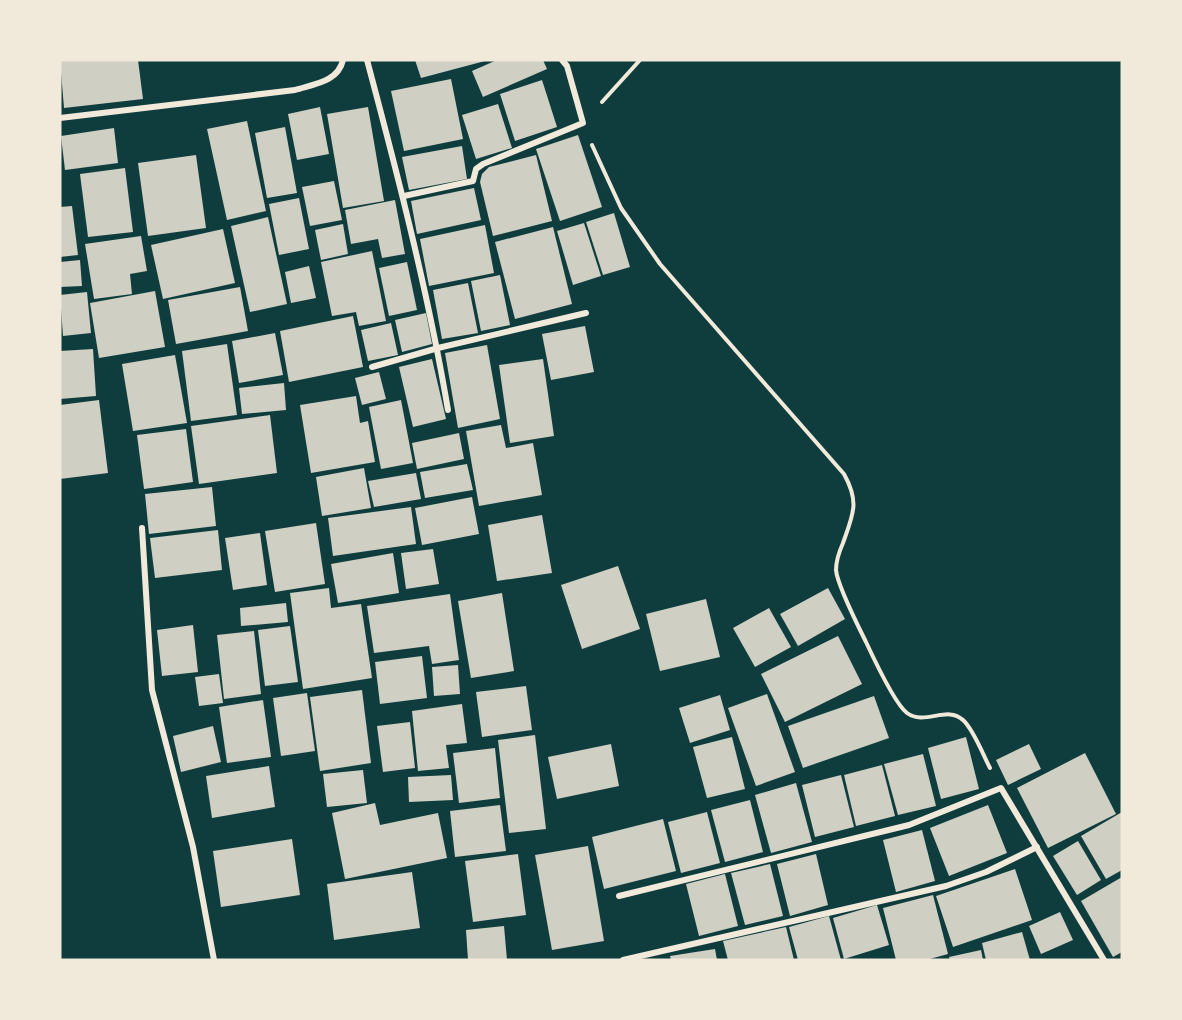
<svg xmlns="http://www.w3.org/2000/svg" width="1182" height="1020" viewBox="0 0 1182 1020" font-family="Quicksand,sans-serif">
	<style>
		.building { fill: #cfcfc3 }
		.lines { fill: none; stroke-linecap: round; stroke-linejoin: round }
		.path { stroke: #f1e9da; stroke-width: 4 }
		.minor { stroke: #f1e9da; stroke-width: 6 }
	</style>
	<rect width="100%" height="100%" fill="#0f3d3e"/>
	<g class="building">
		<path d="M60 60H138L143 99 64 108Z"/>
		<path d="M415 60H485V61L421 78Z"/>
		<path d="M497 60H543L547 69 483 97 472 71Z"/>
		<path d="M451 79 463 139 404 151 391 91Z"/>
		<path d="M542 80 557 127 515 141 500 94Z"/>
		<path d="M498 104 512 148 476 159 462 115Z"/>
		<path d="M320 107 329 154 297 160 288 114Z"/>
		<path d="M368 107 384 201 343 208 327 114Z"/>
		<path d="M247 121 266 211 227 220 207 129Z"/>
		<path d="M285 127 297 193 267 198 255 133Z"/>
		<path d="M114 128 118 163 65 170 61 136Z"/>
		<path d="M578 135 602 207 560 221 536 149Z"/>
		<path d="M462 146 467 179 409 190 402 157Z"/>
		<path d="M196 155 206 228 148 236 138 163Z"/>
		<path d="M536 155 552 221 493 236 480 182 482 174 489 167Z"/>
		<path d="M125 168 133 232 88 237 80 174Z"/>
		<path d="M334 181 342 220 310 226 302 187Z"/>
		<path d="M474 188 481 220 417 234 411 201Z"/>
		<path d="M299 198 309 249 279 255 269 204Z"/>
		<path d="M395 200 405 254 382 258 378 239 351 244 345 210Z"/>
		<path d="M72 206 78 255 60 257V207Z"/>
		<path d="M614 213 630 267 603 275 586 222Z"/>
		<path d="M268 217 287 304 250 312 231 226Z"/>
		<path d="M584 223 601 276 573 285 557 231Z"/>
		<path d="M343 224 348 254 321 260 315 230Z"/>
		<path d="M485 225 494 273 429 286 420 239Z"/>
		<path d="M553 227 572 304 515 319 495 242Z"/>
		<path d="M223 229 235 283 163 299 151 245Z"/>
		<path d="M141 236 147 271 130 274 132 294 94 299 85 244Z"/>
		<path d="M372 251 386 321 359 326 356 312 332 316 321 262Z"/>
		<path d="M80 260 82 286 60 287V262Z"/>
		<path d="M407 262 417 310 389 316 379 268Z"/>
		<path d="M309 266 316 298 291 303 285 272Z"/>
		<path d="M500 275 510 325 481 331 471 281Z"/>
		<path d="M468 283 478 333 442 339 433 290Z"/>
		<path d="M240 287 248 331 176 344 168 300Z"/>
		<path d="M155 291 165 347 99 358 90 303Z"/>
		<path d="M87 292 91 333 63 336 60 295Z"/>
		<path d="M426 313 432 344 402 352 395 320Z"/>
		<path d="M353 316 363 367 289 382 280 331Z"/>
		<path d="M391 323 398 355 368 361 361 330Z"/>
		<path d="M585 326 594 372 551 380 542 334Z"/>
		<path d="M275 333 283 375 239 383 232 341Z"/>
		<path d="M227 344 237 415 191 421 182 351Z"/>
		<path d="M487 345 500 419 458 428 445 353Z"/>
		<path d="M93 349 96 396 60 399V351Z"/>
		<path d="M175 355 187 423 133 431 122 364Z"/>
		<path d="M432 359 446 419 413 427 399 367Z"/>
		<path d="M543 359 554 436 510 443 499 365Z"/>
		<path d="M379 372 386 399 362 405 355 378Z"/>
		<path d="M284 383 286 410 242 414 239 388Z"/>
		<path d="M356 396 360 423 368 421 375 462 311 473 300 405Z"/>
		<path d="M99 400 108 473 60 479V405Z"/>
		<path d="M401 400 413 463 381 469 369 407Z"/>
		<path d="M270 415 277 473 199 484 191 426Z"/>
		<path d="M501 425 506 448 533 443 542 495 479 506 466 431Z"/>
		<path d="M186 429 193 482 144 489 137 435Z"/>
		<path d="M459 433 464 459 417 469 412 443Z"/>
		<path d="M467 464 473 490 425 498 420 472Z"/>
		<path d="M364 468 371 508 322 516 316 477Z"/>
		<path d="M416 473 421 499 374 507 368 481Z"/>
		<path d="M212 487 216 526 149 534 145 494Z"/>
		<path d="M472 497 479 534 422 545 415 508Z"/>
		<path d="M411 507 416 544 333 556 328 518Z"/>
		<path d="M542 515 552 573 497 581 488 525Z"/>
		<path d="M316 523 325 584 275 592 265 531Z"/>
		<path d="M218 530 222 570 155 578 150 538Z"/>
		<path d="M260 533 267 585 233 590 225 538Z"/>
		<path d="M433 549 439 584 406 589 401 553Z"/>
		<path d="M393 553 399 593 338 603 331 564Z"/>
		<path d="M618 566 640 629 582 649 561 585Z"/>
		<path d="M329 588 331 608 361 604 372 678 303 689 290 593Z"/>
		<path d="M828 588 845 619 798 646 780 614Z"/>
		<path d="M502 593 514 671 471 678 458 601Z"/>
		<path d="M450 594 459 660 432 664 429 646 374 653 367 606Z"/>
		<path d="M706 599 720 657 660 671 646 614Z"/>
		<path d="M286 603 288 622 241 626 240 608Z"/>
		<path d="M769 608 791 647 755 667 733 628Z"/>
		<path d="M193 625 198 672 162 676 157 630Z"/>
		<path d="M290 626 298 682 265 686 258 630Z"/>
		<path d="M254 631 261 694 224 699 217 635Z"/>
		<path d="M838 636 862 684 785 722 761 674Z"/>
		<path d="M422 656 427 698 380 704 375 662Z"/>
		<path d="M458 665 460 694 434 696 432 667Z"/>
		<path d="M219 674 223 703 199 706 195 677Z"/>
		<path d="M526 686 532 730 482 737 476 692Z"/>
		<path d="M362 690 371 763 320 771 310 697Z"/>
		<path d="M307 693 315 751 281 756 273 698Z"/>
		<path d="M767 694 795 772 756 786 728 708Z"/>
		<path d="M720 695 730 730 690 743 679 708Z"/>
		<path d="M874 696 889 738 803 768 788 726Z"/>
		<path d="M263 700 271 757 227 763 219 707Z"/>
		<path d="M462 704 467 743 446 745 449 768 418 771 412 711Z"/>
		<path d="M410 722 415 768 383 772 377 726Z"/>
		<path d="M213 726 221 762 181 772 173 736Z"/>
		<path d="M535 735 546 829 509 833 498 740Z"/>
		<path d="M732 737 745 789 707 798 693 747Z"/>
		<path d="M966 737 979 789 941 799 928 748Z"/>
		<path d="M611 744 619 786 557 799 548 757Z"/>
		<path d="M1029 744 1041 769 1008 785 996 760Z"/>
		<path d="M495 748 500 798 459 803 453 753Z"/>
		<path d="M1085 753 1116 814 1048 848 1017 788Z"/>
		<path d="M923 754 936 806 898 815 884 764Z"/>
		<path d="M882 765 895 816 856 826 844 775Z"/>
		<path d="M269 766 275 807 212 818 206 776Z"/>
		<path d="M363 770 367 803 327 807 323 774Z"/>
		<path d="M451 775 453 800 409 802 408 777Z"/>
		<path d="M841 775 854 827 815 837 802 785Z"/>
		<path d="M796 783 812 842 771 853 755 795Z"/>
		<path d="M750 800 763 852 725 862 711 810Z"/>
		<path d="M375 803 380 825 438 813 447 858 345 879 332 813Z"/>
		<path d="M500 805 506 851 455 857 450 811Z"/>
		<path d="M988 805 1007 853 949 876 930 828Z"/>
		<path d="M707 812 720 863 681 873 668 822Z"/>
		<path d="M1122 812V870L1106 879 1081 836Z"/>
		<path d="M663 819 676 871 604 889 592 837Z"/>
		<path d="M922 830 935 881 896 892 883 840Z"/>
		<path d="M292 839 300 895 221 907 213 851Z"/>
		<path d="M1078 841 1101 880 1077 895 1053 856Z"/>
		<path d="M588 846 604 941 552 950 535 855Z"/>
		<path d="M518 854 526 915 473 922 465 861Z"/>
		<path d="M816 854 828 905 790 916 777 864Z"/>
		<path d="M770 864 783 916 745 925 731 873Z"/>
		<path d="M1015 869 1032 920 953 947 936 896Z"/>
		<path d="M412 872 420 928 334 940 327 884Z"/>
		<path d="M725 874 738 926 699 936 686 884Z"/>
		<path d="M1122 877V952L1113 957 1081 901Z"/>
		<path d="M933 895 948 954 926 960H896L883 908Z"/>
		<path d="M877 905 889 945 844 959 833 918Z"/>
		<path d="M1060 912 1073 940 1041 954 1029 926Z"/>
		<path d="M829 916 841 960H798L789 927Z"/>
		<path d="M504 926 507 960H468L466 930Z"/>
		<path d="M786 927 794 960H728L723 941Z"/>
		<path d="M1022 932 1030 960H986L982 943Z"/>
		<path d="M715 949 717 960H671L670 956Z"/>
		<path d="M981 950 983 960H950L949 957Z"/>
	</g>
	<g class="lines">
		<g class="path">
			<path d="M602 102 640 60"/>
			<path d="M592 145 621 208 660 264 844 474C860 503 853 514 843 543 839 552 836 560 836 570 837 583 859 628 866 642 873 657 895 704 907 713 925 726 947 705 963 720 974 730 983 755 990 768"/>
		</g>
		<g class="minor">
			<path d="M367 60C398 176 428 292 448 410"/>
			<path d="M60 118 295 90C314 84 338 82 343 60"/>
			<path d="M404 196 473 181 476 169 483 164 583 123 567 66 562 60"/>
			<path d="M372 367 438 348 586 313"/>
			<path d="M142 528 152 690 193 847 214 960"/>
			<path d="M619 896 909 825 1001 788 1104 960"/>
			<path d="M623 960 946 886 986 872 1037 847"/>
		</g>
	</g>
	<rect width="1182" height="1020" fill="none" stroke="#f1e9da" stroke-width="123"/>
</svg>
